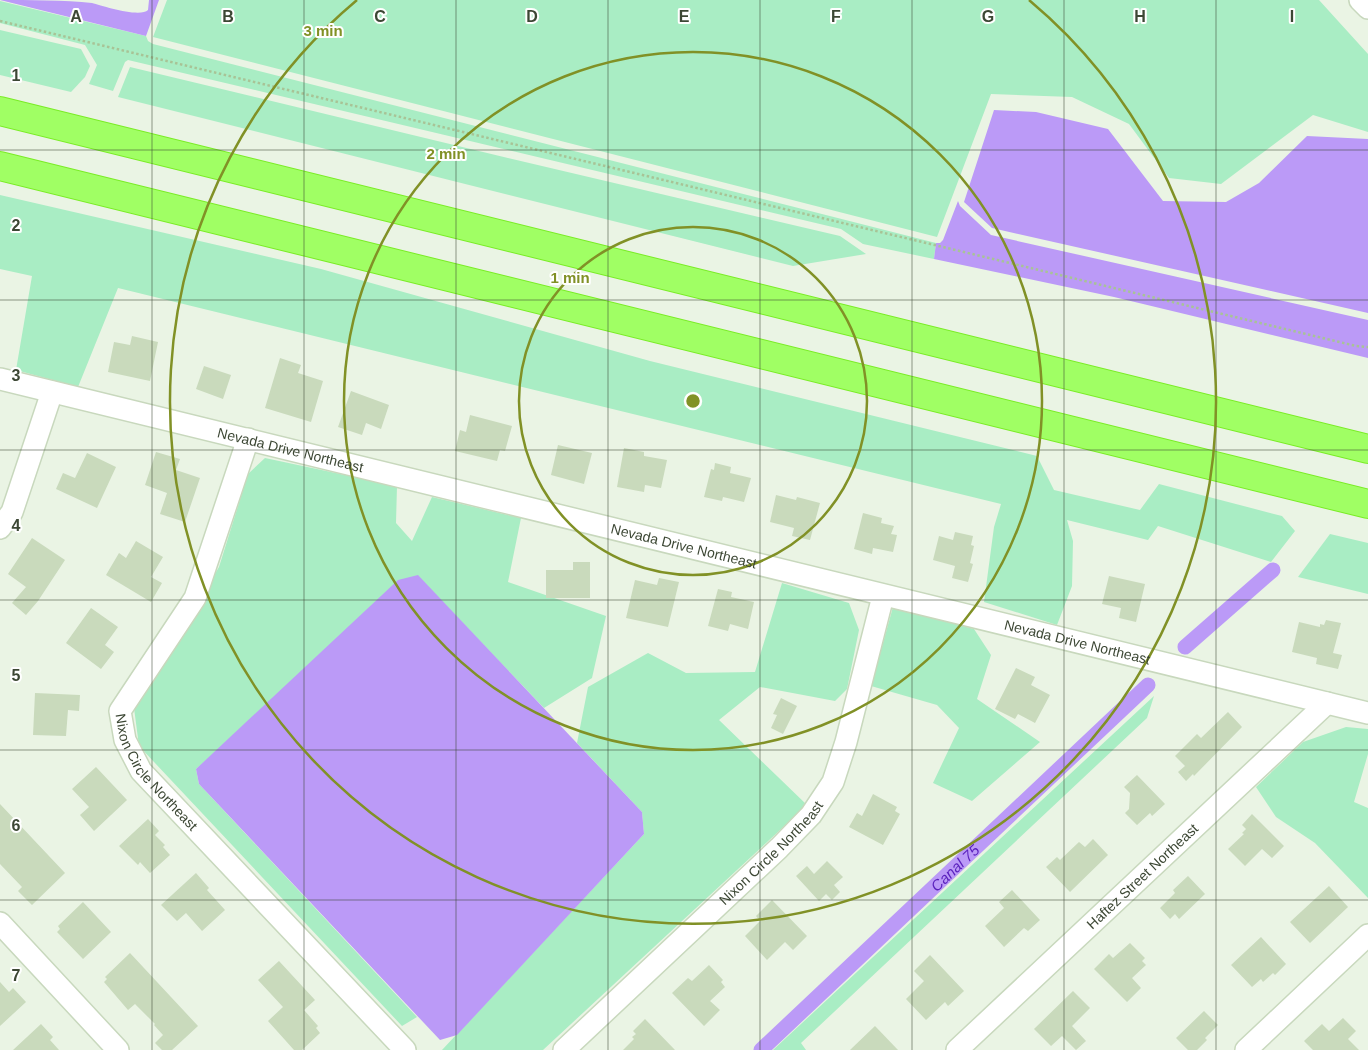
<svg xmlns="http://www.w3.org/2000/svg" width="1368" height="1050" viewBox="0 0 1368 1050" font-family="Arial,sans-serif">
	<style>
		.green { fill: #a9edc4 }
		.water { fill: #bb9af7 }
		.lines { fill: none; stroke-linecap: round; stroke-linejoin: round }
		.canal { stroke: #bb9af7; stroke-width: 15 }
		.building { fill: #c9dabc }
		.minor-casing { stroke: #c8d8bd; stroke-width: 24 }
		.highway-casing { stroke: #7aec26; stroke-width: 30 }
		.path { stroke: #a8c396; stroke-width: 2.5; stroke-dasharray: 2.5 2.5; stroke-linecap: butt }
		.minor { stroke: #fff; stroke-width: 21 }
		.highway { stroke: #a0ff64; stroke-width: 28 }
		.grid { fill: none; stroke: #3c4734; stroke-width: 1; stroke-opacity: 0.55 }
		.ring { fill: none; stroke: #819126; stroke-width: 2.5 }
		.labels { text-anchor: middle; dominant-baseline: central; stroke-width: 4; stroke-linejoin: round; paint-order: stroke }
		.street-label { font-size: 14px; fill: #3c4734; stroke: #fff }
		.water-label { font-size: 15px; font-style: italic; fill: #5b22bd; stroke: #fff }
		.grid-label { font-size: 16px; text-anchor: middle; font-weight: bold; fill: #3c4734; stroke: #fff; stroke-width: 4; stroke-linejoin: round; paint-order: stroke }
		.centre { fill: #819126; stroke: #fff; stroke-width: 2.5 }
		.ring-label { font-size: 15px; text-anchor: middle; font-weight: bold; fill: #819126; stroke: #fff; stroke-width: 4; stroke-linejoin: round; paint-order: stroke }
	</style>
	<rect width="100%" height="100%" fill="#eaf4e4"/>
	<g class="green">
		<path d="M167 0H1319L1368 54V132L1313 115 1221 184 1169 178 1129 124 1072 97 991 94 937 237 153 37Z"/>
		<path d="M0 1 146 36 148 41 153 44 936 243 934 259 863 244 841 229 128 60 125 62 113 91 89 84 97 65 85 45 0 23Z"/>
		<path d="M0 30 81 49 90 66 85 77 71 92 0 75Z"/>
		<path d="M130 67 525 162 840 236 866 254 793 266 118 97Z"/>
		<path d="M0 195 321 269 650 361 1037 456 1054 490 1140 510 1159 484 1282 516 1295 531 1271 562 1158 526 1148 540 1067 520 1073 541 1072 586 1057 625 984 602 994 527 1001 504 118 288 78 387 16 370 32 276 0 269Z"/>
		<path d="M265 458 397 486 396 523 412 541 432 497 521 518 508 582 606 616 592 678 544 708 418 576 196 769 199 784 417 1017 402 1026 139 746 134 708 219 567 248 474Z"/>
		<path d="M1330 534 1368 543V594L1298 577Z"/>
		<path d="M782 583 849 603 859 630 847 689 835 701 760 687 719 720 807 805 543 1050H442L644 834 642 812 577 743 588 687 648 653 686 673 755 672Z"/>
		<path d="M893 607 974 629 991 655 977 699 1040 742 972 801 933 783 959 728 937 705 871 686Z"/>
		<path d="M1154 696 1147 718 801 1043 806 1050H773Z"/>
		<path d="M1346 727 1368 729V754L1354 802 1368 808V898L1315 843 1276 817 1256 787 1303 742Z"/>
	</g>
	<g class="water">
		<path d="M0 0C29 0 65 0 92 3 103 6 140 18 148 10L149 0H159L146 36Z"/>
		<path d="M994 110 1036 112 1108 129 1163 201 1226 202 1259 183 1307 136 1368 139V313L992 228 964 202Z"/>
		<path d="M958 201 960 206 991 235 1368 320V358L1114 297 934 259 936 243H940L943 240Z"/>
		<path d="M418 575 642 812 644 834 457 1035 440 1040 199 784 196 769 398 580Z"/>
	</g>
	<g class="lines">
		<g class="canal">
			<path d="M1185 647 1273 570"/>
			<path id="s1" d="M761 1050 1148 685"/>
		</g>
	</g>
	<g class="building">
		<path d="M132 336 158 342 150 381 108 372 114 342 130 345Z"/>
		<path d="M280 358 301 365 298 373 323 381 311 422 265 408Z"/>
		<path d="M204 366 231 375 223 399 196 389Z"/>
		<path d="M351 391 389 405 381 429 366 423 362 435 338 427Z"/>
		<path d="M470 415 512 426 505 451 500 450 497 461 455 451 460 430 466 432Z"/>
		<path d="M558 445 592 453 584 484 551 475Z"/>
		<path d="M624 448 644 452V456L667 460 661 488 645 485 644 492 617 487Z"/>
		<path d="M156 452 180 459 176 470 200 478 185 522 160 514 167 493 145 485Z"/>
		<path d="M87 453 116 467 97 508 56 489 63 473 75 478Z"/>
		<path d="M715 463 731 467 730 473 751 478 744 502 723 497 722 501 704 497 711 469 714 470Z"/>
		<path d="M776 495 796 500 797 497 820 503 810 540 792 536 794 528 770 522Z"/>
		<path d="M863 513 882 518 881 523 894 526 891 534 897 535 893 552 873 548 872 554 854 549Z"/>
		<path d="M955 532 973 536 971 545 974 546 970 563 973 564 968 582 952 578 955 566 933 560 939 536 953 540Z"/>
		<path d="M32 538 65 560 38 601 26 615 12 603 26 587 8 574Z"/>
		<path d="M136 541 163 557 151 577 162 583 151 602 106 575 119 553 126 558Z"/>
		<path d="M573 562H590V598H546V570H573Z"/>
		<path d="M1109 576 1145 584 1136 622 1119 618 1121 608 1102 604Z"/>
		<path d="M659 578 679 582 668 627 626 618 635 580 657 585Z"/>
		<path d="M718 589 732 592 731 597 754 602 748 629 730 624 728 631 708 626Z"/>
		<path d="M91 608 118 627 105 645 114 652 101 669 66 643Z"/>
		<path d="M1326 620 1341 623 1333 653 1342 655 1338 669 1316 664 1317 658 1292 652 1299 622 1320 627V624L1324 625Z"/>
		<path d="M1016 668 1035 677 1031 685 1050 695 1035 723 1018 714 1015 719 995 709Z"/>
		<path d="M35 693 80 695 79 711 68 710 66 736 33 735Z"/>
		<path d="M781 698 797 706 783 734 771 728 777 715 773 714Z"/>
		<path d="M1228 712 1242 727 1194 776 1193 774 1186 781 1178 772 1185 766 1175 756 1197 734 1201 738Z"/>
		<path d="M96 767 127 800 94 831 80 815 89 807 72 789Z"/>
		<path d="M1137 775 1165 804 1152 816 1150 813 1137 825 1125 813 1129 809 1130 793 1124 787Z"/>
		<path d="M873 794 897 807 895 811 900 814 883 845 849 827 857 813 862 816Z"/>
		<path d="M0 804 65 873 32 905 18 891 22 887 0 864Z"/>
		<path d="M1252 814 1284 846 1272 858 1262 849 1245 866 1228 849 1244 834 1242 833 1246 829 1242 825Z"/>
		<path d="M148 819 159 831 155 835 165 845 163 847 170 855 150 873 140 862 138 865 119 846Z"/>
		<path d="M1093 839 1108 855 1070 892 1046 867 1057 857 1060 860 1079 842 1085 847Z"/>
		<path d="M827 861 843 877 834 885 840 892 832 900 826 894 819 901 796 876 807 866 814 874Z"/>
		<path d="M196 873 209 888 207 890 225 910 202 931 186 913 177 921 161 905Z"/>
		<path d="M1188 876 1205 894 1179 919 1175 914 1170 919 1160 908 1175 893 1173 890Z"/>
		<path d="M1329 886 1348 907 1310 943 1290 922Z"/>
		<path d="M1012 890 1040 920 1028 931 1024 928 1004 947 985 926 1004 908 999 902Z"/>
		<path d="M772 900 807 936 793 950 785 942 767 960 745 936 760 921 756 916Z"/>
		<path d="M83 902 111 932 83 959 57 932 60 929 58 926Z"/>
		<path d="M1261 937 1286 964 1275 975 1273 973 1263 982 1261 979 1252 987 1231 965Z"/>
		<path d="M1130 943 1145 958 1142 961 1146 965 1132 978 1141 988 1127 1002 1094 969 1109 954 1113 958Z"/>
		<path d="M130 953 198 1026 172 1050H162L155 1043 163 1035 154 1025 155 1024 135 1004 128 1010 104 982 107 979 105 977Z"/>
		<path d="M930 955 964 991 948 1006 945 1002 926 1020 906 999 924 981 914 971Z"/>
		<path d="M279 961 315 1000 304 1010 318 1026 316 1028 320 1033 302 1050H294L268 1021 283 1007 258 980Z"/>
		<path d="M709 965 723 980 721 982 725 987 710 1001 720 1010 704 1026 672 993 688 978 692 981Z"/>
		<path d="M0 982 9 992 13 988 26 1002 0 1026Z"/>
		<path d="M1073 991 1090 1008 1072 1026 1086 1041 1076 1050 1062 1036 1051 1046 1034 1029Z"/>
		<path d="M1204 1011 1218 1025 1205 1038 1207 1040 1197 1050H1188L1176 1038Z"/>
		<path d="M1343 1018 1356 1031 1348 1039 1359 1050H1313L1304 1041 1322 1024 1329 1031Z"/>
		<path d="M645 1019 675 1050H623L634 1039 632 1037 636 1034 633 1031Z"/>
		<path d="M41 1024 53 1037 50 1040 59 1050H13Z"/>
		<path d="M875 1026 898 1050H850Z"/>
	</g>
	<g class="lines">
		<defs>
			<g id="minor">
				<path d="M1360 0 1368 8"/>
				<path id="s2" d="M0 379 1368 713"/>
				<path id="s3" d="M248 439 195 598 120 711 125 740 141 771 405 1050"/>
				<path d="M0 528 12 512 52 392"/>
				<path d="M0 923 118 1050"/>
				<path id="s4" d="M564 1050 779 848 811 815 833 782 846 742 883 596"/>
				<path id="s5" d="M957 1050 1327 703"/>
				<path d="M1246 1050 1368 935"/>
			</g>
			<g id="highway">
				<path d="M0 111 1368 449"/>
				<path d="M0 166 1368 504"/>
			</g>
		</defs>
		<use href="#minor" class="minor-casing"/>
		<use href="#highway" class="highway-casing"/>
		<path class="path" d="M0 21 1356 346 1368 347"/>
		<use href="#minor" class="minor"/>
		<use href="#highway" class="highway"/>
	</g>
	<path class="grid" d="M152 0V1050M304 0V1050M456 0V1050M608 0V1050M760 0V1050M912 0V1050M1064 0V1050M1216 0V1050M0 150H1368M0 300H1368M0 450H1368M0 600H1368M0 750H1368M0 900H1368"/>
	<g class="ring">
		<circle cx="693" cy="401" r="174"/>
		<circle cx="693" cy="401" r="349"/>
		<path d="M1029 0A523 523 0 1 1 357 0"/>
	</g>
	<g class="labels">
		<g class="street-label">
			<text stroke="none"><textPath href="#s2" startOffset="299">Nevada Drive Northeast</textPath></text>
			<text stroke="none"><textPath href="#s2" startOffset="704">Nevada Drive Northeast</textPath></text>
			<text stroke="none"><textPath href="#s2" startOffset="1109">Nevada Drive Northeast</textPath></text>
			<text stroke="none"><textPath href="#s3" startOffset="376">Nixon Circle Northeast</textPath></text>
			<text stroke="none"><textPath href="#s4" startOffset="286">Nixon Circle Northeast</textPath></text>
			<text stroke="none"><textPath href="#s5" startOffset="254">Haftez Street Northeast</textPath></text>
		</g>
		<g class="water-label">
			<text stroke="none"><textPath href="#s1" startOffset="266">Canal 75</textPath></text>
		</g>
	</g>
	<g class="grid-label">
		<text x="76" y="22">A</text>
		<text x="228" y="22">B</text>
		<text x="380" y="22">C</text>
		<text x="532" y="22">D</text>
		<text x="684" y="22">E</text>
		<text x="836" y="22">F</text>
		<text x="988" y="22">G</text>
		<text x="1140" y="22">H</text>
		<text x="1292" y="22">I</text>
		<text x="16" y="81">1</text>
		<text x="16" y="231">2</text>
		<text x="16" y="381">3</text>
		<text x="16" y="531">4</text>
		<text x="16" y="681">5</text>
		<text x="16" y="831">6</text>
		<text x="16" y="981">7</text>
	</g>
	<circle cx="693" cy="401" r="8" class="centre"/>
	<g class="ring-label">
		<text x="323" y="36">3 min</text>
		<text x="446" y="159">2 min</text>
		<text x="570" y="283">1 min</text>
	</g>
</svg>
